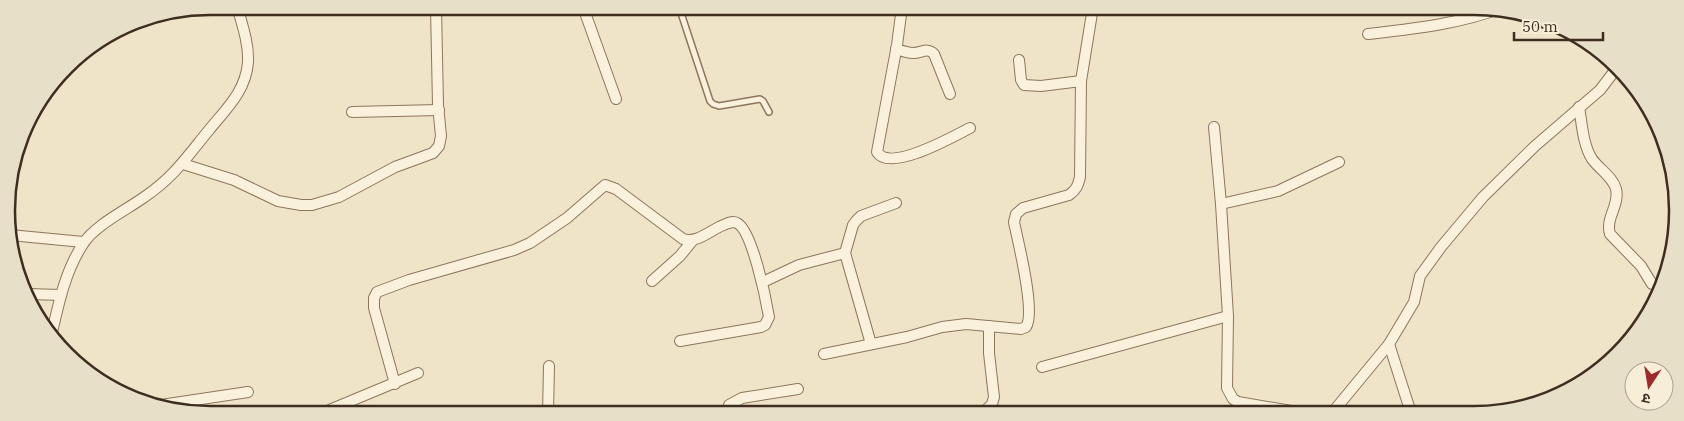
<svg xmlns="http://www.w3.org/2000/svg" width="1684" height="421" viewBox="0 0 1684 421" font-family="'IBM Plex Serif','Noto Sans Devanagari',serif">
	<style>
		.lines { fill: none; stroke-linecap: round; stroke-linejoin: round }
		.lane-casing { stroke: #8d765c; stroke-width: 8 }
		.street-casing { stroke: #8d765c; stroke-width: 12 }
		.lane { stroke: #faf1dc; stroke-width: 5 }
		.street { stroke: #faf1dc; stroke-width: 10 }
		.rim { fill: none; stroke: #3d2e20; stroke-width: 2.5 }
	</style>
	<rect width="100%" height="100%" fill="#f0e4c8"/>
	<g class="lines">
		<defs>
			<path id="lane" d="M679 7 710 101 713 104 719 106 760 99 763 101 769 112"/>
			<g id="street">
				<path d="M583 7 616 99"/>
				<path d="M902 7 897 45 877 152C890 173 954 136 970 128"/>
				<path d="M1368 34C1411 29 1460 24 1501 8"/>
				<path d="M896 49C902 51 908 53 913 53 922 53 927 47 934 54L950 94"/>
				<path d="M1019 60 1021 80 1024 85 1041 86 1081 81"/>
				<path d="M1579 107C1582 124 1583 145 1592 159 1599 169 1613 177 1616 189 1620 205 1605 218 1610 234L1641 266 1652 284"/>
				<path d="M352 112 439 110"/>
				<path d="M1214 127 1221 204 1228 316 1227 388 1233 399 1238 402 1303 413"/>
				<path d="M183 164 234 180 278 201 301 205H312L339 197 395 167 433 153 439 146 441 136 438 105 436 7"/>
				<path d="M1221 204 1278 191 1339 162"/>
				<path d="M10 235 83 242"/>
				<path d="M652 281 680 256 693 240"/>
				<path d="M763 282 799 265 845 253"/>
				<path d="M28 294 61 295"/>
				<path d="M51 337C58 306 65 271 83 244 94 226 126 210 143 198 174 177 186 158 209 130 226 109 246 91 248 62 249 44 242 24 237 6"/>
				<path d="M871 344 845 253 853 225 856 221 861 216 896 203"/>
				<path d="M1389 344 1411 413"/>
				<path d="M824 354 907 337 942 327 966 324 1021 329 1026 327C1036 312 1018 242 1014 222L1016 214 1023 208 1069 195C1076 190 1078 186 1080 177L1081 81 1093 7"/>
				<path d="M1042 367 1228 316"/>
				<path d="M395 384 374 308V298L377 292 409 280 514 250 530 243 567 218 605 185 616 189 683 239C696 243 707 233 719 227 724 225 731 220 737 223 752 230 766 299 769 317L765 325 761 327 680 341"/>
				<path d="M161 405 248 392"/>
				<path d="M322 413 418 373"/>
				<path d="M548 413 549 366"/>
				<path d="M727 413 729 405 742 398 798 389"/>
				<path d="M983 413 992 404 994 397 989 353V326"/>
				<path d="M1332 413 1389 344 1414 302 1420 276 1441 247 1483 197 1535 146 1600 90 1616 69"/>
			</g>
		</defs>
		<use href="#lane" class="lane-casing"/>
		<use href="#street" class="street-casing"/>
		<use href="#lane" class="lane"/>
		<use href="#street" class="street"/>
	</g>
	<path d="M0 0H1684V421H0ZM210 15H1474A195 195 0 0 1 1669 210V211A195 195 0 0 1 1474 406H210A195 195 0 0 1 15 211V210A195 195 0 0 1 210 15Z" fill="#e8dfc9" fill-rule="evenodd"/>
	<path class="rim" d="M210 15H1474A195 195 0 0 1 1669 210V211A195 195 0 0 1 1474 406H210A195 195 0 0 1 15 211V210A195 195 0 0 1 210 15Z"/>
	<g transform="translate(1649 386) rotate(192)"><circle r="24" fill="#f7eed8" stroke="#ada18e"/>
	<path d="M0-4L9 19L0 12L-9 19Z" fill="#9e2a2b"/>
	<text y="-8" font-size="14" font-weight="bold" text-anchor="middle" fill="#3d2e20">उ</text>
	</g>
	<path d="M1514 32v8h89v-8" fill="none" stroke="#3d2e20" stroke-width="2.5"/>
	<text x="1522" y="32" font-size="15" fill="#3d2e20" stroke="#f7eed8" stroke-width="4" paint-order="stroke">50 m</text>
</svg>
